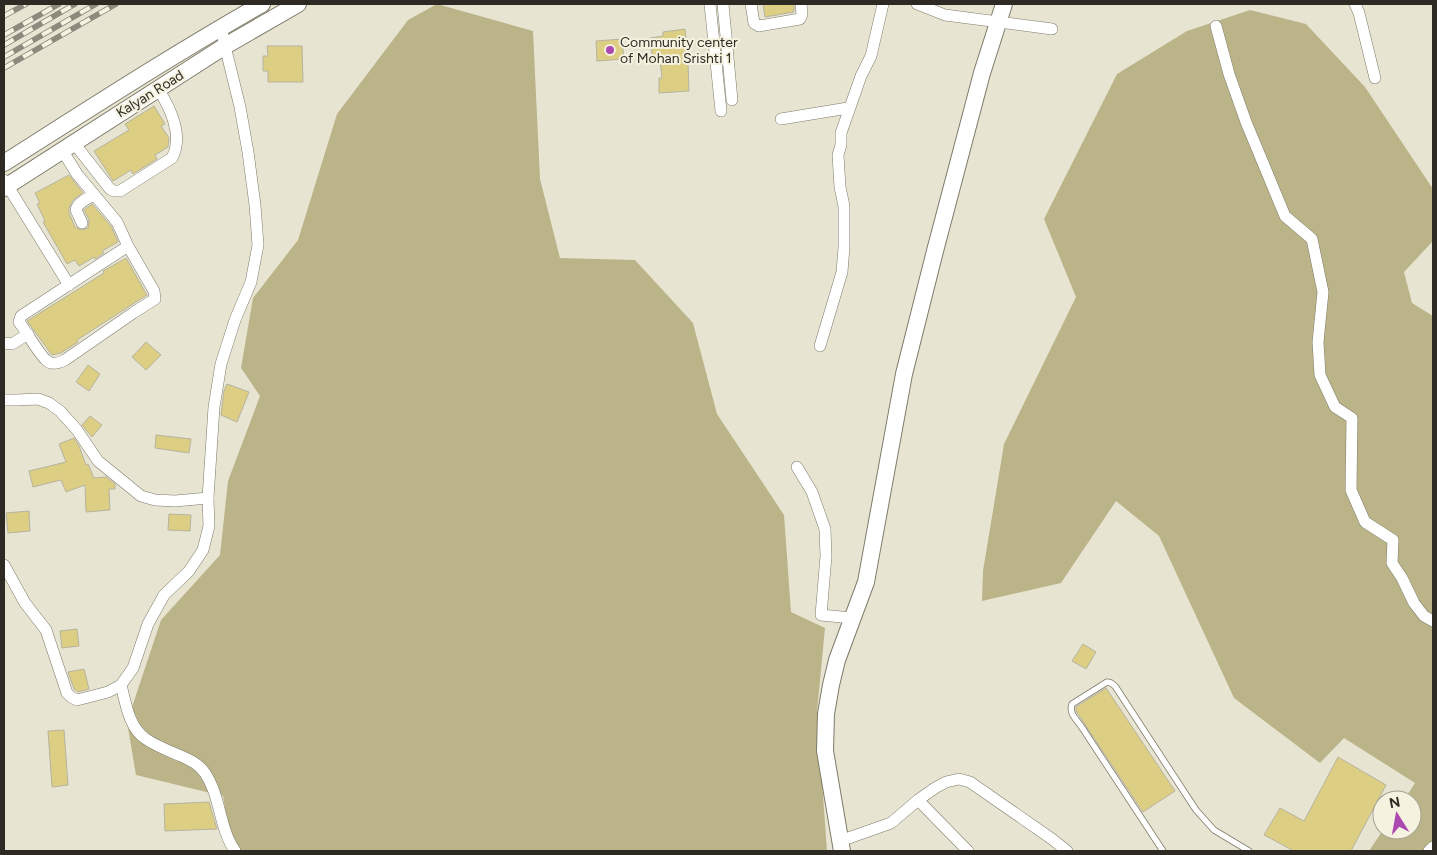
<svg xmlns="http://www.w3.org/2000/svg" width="1437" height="855" viewBox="0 0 1437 855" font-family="Figtree,sans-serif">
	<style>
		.green { fill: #bcb489 }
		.building { fill: #dcce83; stroke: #b6b3a1 }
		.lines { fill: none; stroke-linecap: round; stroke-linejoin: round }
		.lane-casing { stroke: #7e7b6a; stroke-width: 7 }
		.street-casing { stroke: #7e7b6a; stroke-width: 12 }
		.secondary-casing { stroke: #7e7b6a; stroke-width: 18 }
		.lane { stroke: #fff; stroke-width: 5.5 }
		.street { stroke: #fff; stroke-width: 11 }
		.secondary { stroke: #fff; stroke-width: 16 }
		.rail-casing { stroke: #8d8a7d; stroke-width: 5.5 }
		.rail { stroke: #f5f2df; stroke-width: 4; stroke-dasharray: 11; stroke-linecap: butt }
		.poi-dot { fill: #ab49b0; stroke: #f5f2df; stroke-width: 2 }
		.labels { text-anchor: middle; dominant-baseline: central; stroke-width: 4; stroke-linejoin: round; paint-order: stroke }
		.poi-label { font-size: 14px; fill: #2c2a23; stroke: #f5f2df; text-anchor: start }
		.street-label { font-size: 14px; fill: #2c2a23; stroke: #f5f2df }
	</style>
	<rect width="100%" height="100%" fill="#e8e4d2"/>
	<g class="green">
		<path d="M437 4 533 31 540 179 560 258 635 260 693 323 717 414 784 515 791 612 825 628 817 712 827 851H232L223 796 136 775 127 722 161 620 220 555 228 481 260 396 241 368 253 298 298 240 337 114 408 20Z"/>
		<path d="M1250 10 1306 24 1365 87 1433 189V241L1404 272 1412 303 1433 316V851H1369L1383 830H1412V800H1404L1415 783 1344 738 1320 763 1234 698 1159 536 1116 501 1061 583 982 601 983 571 1004 444 1076 297 1044 219 1117 74 1187 31Z"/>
	</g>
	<g class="building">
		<path d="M763 4H794V12L765 17Z"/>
		<path d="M685 29 689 64H688L689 91 659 93V78H662L660 59 653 60 650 38 663 36V32Z"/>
		<path d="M622 39 624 59 597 61 596 41Z"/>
		<path d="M267 46H302L303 82H268V71H263V56H268Z"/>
		<path d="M154 106 165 124 161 126 169 138 168 147 155 155 157 159 133 174 131 170 113 181 94 151 129 130 125 124Z"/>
		<path d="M69 175 83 193 73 200 69 208V213L75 227 81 230 88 228 89 220 84 210 92 204 111 226 118 242 102 251 104 253 95 259 94 257 79 266 75 260 67 264 43 222 45 221 37 204 40 203 35 193Z"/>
		<path d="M126 258 147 295 77 340 78 342 61 353 52 355 27 321 104 273 103 271 112 266Z"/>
		<path d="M146 342 161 355 146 370 132 357Z"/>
		<path d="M88 365 100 374 89 391 76 382Z"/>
		<path d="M227 384 249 392 237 422 221 415 224 391Z"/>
		<path d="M90 416 102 425 92 437 82 425Z"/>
		<path d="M156 435 191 439 189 453 155 448Z"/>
		<path d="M74 438 79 446 86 465 88 464 94 478 106 477 115 484V489H109L110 510 86 512 85 485 66 492 61 480 33 487 29 471 66 462 59 444Z"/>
		<path d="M29 511 30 531 8 533 6 513Z"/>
		<path d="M169 514 191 515 190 531 168 530Z"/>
		<path d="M77 629 79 646 62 648 60 631Z"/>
		<path d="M1083 644 1096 652 1086 669 1072 661Z"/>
		<path d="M84 669 89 689 78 692 74 689 68 672Z"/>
		<path d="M1106 688 1175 791 1143 812 1076 711V707Z"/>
		<path d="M64 730 68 785 52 787 48 731Z"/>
		<path d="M1338 757 1386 785 1351 851H1294L1264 835 1280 808 1304 821Z"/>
		<path d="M209 802 217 829 165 831 164 804Z"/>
	</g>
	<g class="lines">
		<defs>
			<path id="lane" d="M1163 851 1081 726C1075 718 1069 713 1072 704L1107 682 1111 683 1115 686 1196 810 1214 830 1249 851"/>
			<g id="street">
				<path d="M710 4 721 111"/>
				<path d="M723 4 732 100"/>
				<path d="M751 4 754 23 759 26 800 19 802 14 801 4"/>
				<path d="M917 4 945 15 1052 29"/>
				<path d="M1355 4 1359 13 1375 78"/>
				<path d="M1216 26 1229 74 1246 122 1285 216 1312 239 1323 292 1318 342 1320 375 1335 407 1352 418 1351 490 1365 522 1393 540 1392 563 1402 578 1414 603 1424 616 1433 621"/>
				<path d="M781 119 848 108"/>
				<path d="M74 143 110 189 114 191H120L172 158C184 136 170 107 158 89"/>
				<path d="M62 150 77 174 117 222 128 246 154 291 155 299 133 313 65 360C59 363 51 365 46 360 39 354 26 331 19 322L21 316 128 246"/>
				<path d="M4 180 69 285"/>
				<path d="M82 223 76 210C78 202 87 199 94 195"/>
				<path d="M4 343 12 344 28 334"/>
				<path d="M820 346 842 272 844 247V206L840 187 838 155 841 145V133L861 76 871 56 883 4"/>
				<path d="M4 400H17L38 399 49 403 60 411 77 430 98 461 141 496 155 500 175 501 208 498"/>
				<path d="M797 467 812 492 825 529 826 556 821 615 852 618"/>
				<path d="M4 565 25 603 46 630 67 693 71 697 77 700 108 692 121 685 133 668 148 624 164 595 189 571 203 550 209 526 208 498 214 407 221 364 235 320 251 282 258 245 255 205 248 152 240 107 225 46 221 27"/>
				<path d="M121 685C126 704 129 728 146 739 156 746 169 751 181 756 190 760 199 764 205 773 221 797 219 828 235 851"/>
				<path d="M918 800 968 851"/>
				<path d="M840 841 891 823 918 800 935 788 946 782 959 779 970 782 980 789 1052 839 1067 851"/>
				<path d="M1429 851 1433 847"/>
			</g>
			<g id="secondary">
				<path d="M4 163C89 109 174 54 262 4"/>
				<path d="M4 188 225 46 298 4"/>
				<path d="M842 851 825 751 826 714 831 685 837 660 866 582 904 374 935 251 982 73 1004 4"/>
			</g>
		</defs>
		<use href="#lane" class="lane-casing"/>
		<use href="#street" class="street-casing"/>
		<use href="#secondary" class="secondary-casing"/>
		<use href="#lane" class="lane"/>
		<use href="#street" class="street"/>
		<use href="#secondary" class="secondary"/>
		<defs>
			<g id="rail">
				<path d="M4 16 26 4"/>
				<path d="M4 35 59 4"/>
				<path d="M4 45 75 4"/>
				<path d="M4 57 96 4"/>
				<path d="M4 68 116 4"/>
			</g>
		</defs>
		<use href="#rail" class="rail-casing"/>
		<use href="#rail" class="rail"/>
	</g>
	<circle class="poi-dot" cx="610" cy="50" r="5"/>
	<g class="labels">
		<g class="poi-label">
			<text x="620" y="42">Community center<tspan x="620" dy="16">of Mohan Srishti 1</tspan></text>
		</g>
		<g class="street-label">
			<text transform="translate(150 94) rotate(-32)">Kalyan Road</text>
		</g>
	</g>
	<rect width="1437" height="855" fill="none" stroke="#2c2a23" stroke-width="10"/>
	<g transform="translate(1397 815) rotate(349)"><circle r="24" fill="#f5f2df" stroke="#a5a294"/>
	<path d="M0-4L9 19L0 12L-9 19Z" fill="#ab49b0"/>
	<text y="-8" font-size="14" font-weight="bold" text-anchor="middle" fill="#2c2a23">N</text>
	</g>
</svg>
